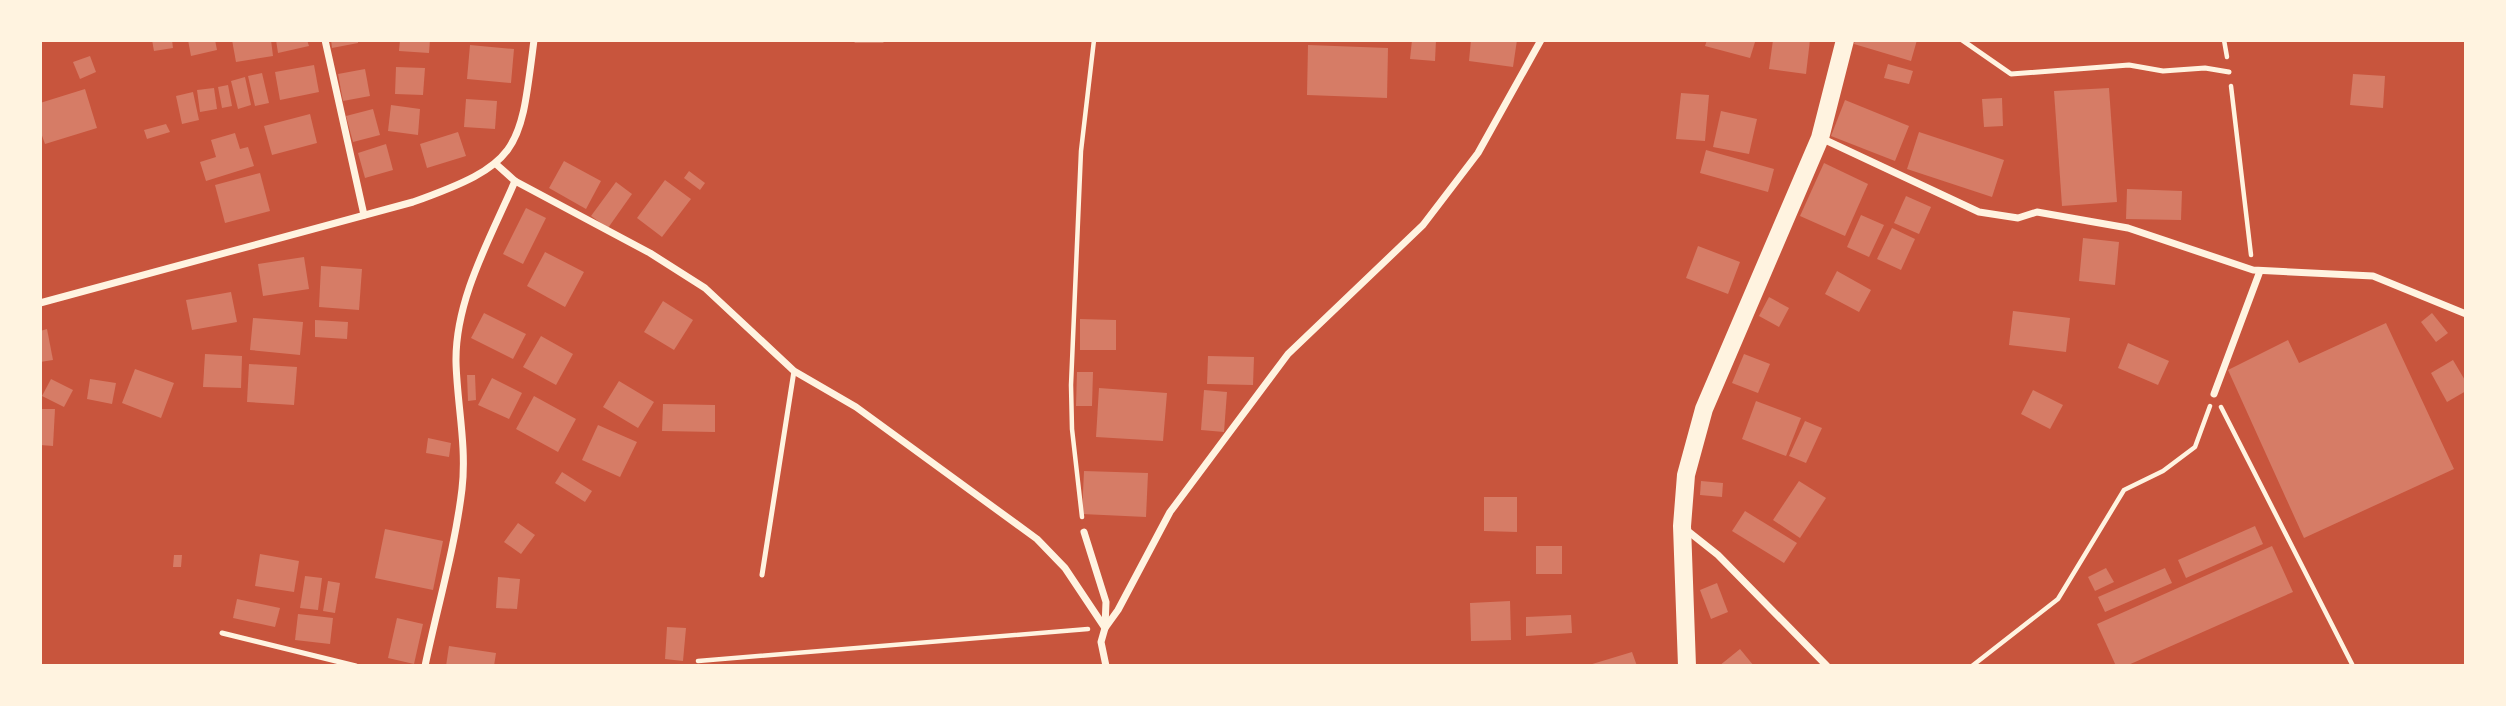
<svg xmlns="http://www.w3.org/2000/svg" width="2506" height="706" viewBox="0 0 2506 706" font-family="Cabin,sans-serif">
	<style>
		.building { fill: #d67c66 }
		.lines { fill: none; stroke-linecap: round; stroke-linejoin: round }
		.path { stroke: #fff3e0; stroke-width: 4.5 }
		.service { stroke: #fff3e0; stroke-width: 5 }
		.minor { stroke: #fff3e0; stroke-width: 7 }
		.primary { stroke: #fff3e0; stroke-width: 18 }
	</style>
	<rect width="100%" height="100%" fill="#c8553d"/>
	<g class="building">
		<path d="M152 40H172L173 48 154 51Z"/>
		<path d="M188 40H215L217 50 191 56Z"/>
		<path d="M232 40H271L273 56 236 62Z"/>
		<path d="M276 40H307L309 46 278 53Z"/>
		<path d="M331 40H358V43L332 48Z"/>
		<path d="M400 40H430L429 53 399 51Z"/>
		<path d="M1412 40H1436L1435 61 1410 59Z"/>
		<path d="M1471 40H1517L1513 67 1469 61Z"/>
		<path d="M1707 40H1748L1755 42 1750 58 1705 46Z"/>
		<path d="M1773 40H1810L1806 74 1769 69Z"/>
		<path d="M1855 40H1917L1911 61 1854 44Z"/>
		<path d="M470 45 514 49 511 83 467 79Z"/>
		<path d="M1308 45 1388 48 1387 98 1307 95Z"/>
		<path d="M90 56 96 72 80 79 73 62Z"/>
		<path d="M1888 64 1913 71 1909 84 1884 78Z"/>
		<path d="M314 65 319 92 280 100 275 72Z"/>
		<path d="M396 67 425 68 423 95 395 94Z"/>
		<path d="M365 69 370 96 343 101 338 74Z"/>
		<path d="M262 73 269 103 255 106 248 76Z"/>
		<path d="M2353 74 2385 76 2383 108 2350 105Z"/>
		<path d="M245 77 251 105 238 109 231 81Z"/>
		<path d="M228 85 232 106 222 108 218 87Z"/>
		<path d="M214 88 217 109 200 112 197 90Z"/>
		<path d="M2109 88 2117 202 2062 206 2054 91Z"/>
		<path d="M85 89 97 128 45 144 40 130V103Z"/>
		<path d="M193 92 199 120 182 124 176 96Z"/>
		<path d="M1681 93 1709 95 1705 141 1676 139Z"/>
		<path d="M2002 98 2003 126 1984 127 1982 99Z"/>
		<path d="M466 99 497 101 495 129 464 127Z"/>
		<path d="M1845 100 1909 126 1895 161 1831 136Z"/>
		<path d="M391 105 420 109 418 135 388 131Z"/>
		<path d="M373 109 380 135 353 142 346 116Z"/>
		<path d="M1721 111 1757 119 1749 154 1713 147Z"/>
		<path d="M310 114 317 143 272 155 264 126Z"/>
		<path d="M166 124 170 132 147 139 144 130Z"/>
		<path d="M458 132 466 156 427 168 420 144Z"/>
		<path d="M1919 132 2004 160 1992 197 1907 169Z"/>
		<path d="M235 133 240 149 248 147 254 166 206 181 200 162 216 157 211 140Z"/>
		<path d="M386 144 393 170 365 178 358 153Z"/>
		<path d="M1706 150 1774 169 1768 192 1700 173Z"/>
		<path d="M564 161 601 181 586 209 549 188Z"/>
		<path d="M1824 163 1868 184 1845 236 1800 216Z"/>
		<path d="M689 171 705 183 700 190 684 178Z"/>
		<path d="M260 173 270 211 225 223 215 185Z"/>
		<path d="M665 180 691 199 662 237 637 218Z"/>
		<path d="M616 182 632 194 608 228 591 216Z"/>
		<path d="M2127 189 2182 191 2181 220 2126 219Z"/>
		<path d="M1906 196 1931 207 1919 234 1894 223Z"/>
		<path d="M526 208 546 218 523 264 503 254Z"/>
		<path d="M1861 215 1884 225 1869 257 1847 247Z"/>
		<path d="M1892 228 1915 239 1901 270 1877 259Z"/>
		<path d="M2083 238 2119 242 2115 285 2079 281Z"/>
		<path d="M1698 246 1740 262 1728 294 1686 278Z"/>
		<path d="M545 252 584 272 565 307 527 286Z"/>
		<path d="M304 257 309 289 263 296 258 264Z"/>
		<path d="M321 266 362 269 359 310 319 307Z"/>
		<path d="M1837 271 1871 290 1859 312 1825 294Z"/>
		<path d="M231 292 237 322 192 330 186 300Z"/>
		<path d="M1769 297 1789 308 1779 327 1759 316Z"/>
		<path d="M663 301 693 320 674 350 644 332Z"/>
		<path d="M2013 311 2070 318 2066 352 2009 345Z"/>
		<path d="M484 313 526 334 513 359 471 338Z"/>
		<path d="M2432 313 2448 333 2436 342 2421 322Z"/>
		<path d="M253 318 303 322 300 355 250 350Z"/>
		<path d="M1080 319 1116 320V350H1080Z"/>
		<path d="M315 320 348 322 347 339 315 337Z"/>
		<path d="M2386 323 2454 469 2304 538 2228 370 2288 340 2299 363Z"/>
		<path d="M47 329 53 360 40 362V331Z"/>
		<path d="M541 336 573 354 556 385 523 367Z"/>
		<path d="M2128 343 2169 361 2158 385 2118 368Z"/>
		<path d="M205 354 242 356 241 388 203 387Z"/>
		<path d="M1744 354 1770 364 1758 393 1732 383Z"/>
		<path d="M1208 356 1254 357 1253 385 1207 384Z"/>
		<path d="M2453 360 2466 382V391L2447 402 2431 373Z"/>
		<path d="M249 364 297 367 294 405 247 402Z"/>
		<path d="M135 369 174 383 161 418 122 403Z"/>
		<path d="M1077 372H1093L1092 406H1076Z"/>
		<path d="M467 375H475L476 400 468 401Z"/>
		<path d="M492 378 522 393 509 419 478 405Z"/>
		<path d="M51 379 73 390 64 407 42 396Z"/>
		<path d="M90 379 116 383 112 404 87 399Z"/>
		<path d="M619 381 654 402 638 428 603 407Z"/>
		<path d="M1099 388 1167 393 1163 441 1096 437Z"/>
		<path d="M1204 390 1227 392 1224 432 1201 430Z"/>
		<path d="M2033 390 2063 405 2050 429 2021 414Z"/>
		<path d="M534 396 576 419 558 452 516 429Z"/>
		<path d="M1756 401 1801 418 1786 456 1742 439Z"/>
		<path d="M663 404 715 405V432L662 431Z"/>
		<path d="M40 409H55L53 446 40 445Z"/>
		<path d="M1805 421 1822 428 1806 463 1789 456Z"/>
		<path d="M598 425 637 442 620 477 582 460Z"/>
		<path d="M428 438 451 443 449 457 426 453Z"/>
		<path d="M1084 471 1148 473 1146 517 1082 514Z"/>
		<path d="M562 472 592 491 585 502 555 483Z"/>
		<path d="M1701 481 1723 483 1722 497 1700 495Z"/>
		<path d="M1799 481 1826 498 1800 538 1773 520Z"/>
		<path d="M1484 497H1517V532L1484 531Z"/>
		<path d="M1745 511 1797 543 1784 563 1732 531Z"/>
		<path d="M518 523 535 535 521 554 504 542Z"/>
		<path d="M2255 526 2263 544 2186 578 2178 560Z"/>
		<path d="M385 529 443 541 433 590 375 578Z"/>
		<rect x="1536" y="546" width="26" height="28"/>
		<path d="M2272 546 2293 592 2126 666H2116L2097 624Z"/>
		<path d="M260 554 299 561 294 592 255 586Z"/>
		<path d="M174 555H182L181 567H173Z"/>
		<path d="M2106 568 2114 582 2095 591 2088 577Z"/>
		<path d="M2165 568 2172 583 2105 612 2098 597Z"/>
		<path d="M305 576 322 578 318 610 300 608Z"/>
		<path d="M498 577 520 579 517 609 496 608Z"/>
		<path d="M328 581 340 583 335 613 323 611Z"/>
		<path d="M1717 583 1728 612 1711 619 1700 590Z"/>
		<path d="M237 599 280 608 275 627 233 618Z"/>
		<path d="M1510 601 1511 640 1471 641 1470 603Z"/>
		<path d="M298 614 333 618 330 644 295 640Z"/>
		<path d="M1571 615 1572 633 1526 636V617Z"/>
		<path d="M397 618 423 624 414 664 388 658Z"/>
		<path d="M667 627 686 628 683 661 665 659Z"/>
		<path d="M449 646 496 653 494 666H446Z"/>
		<path d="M1740 649 1754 666H1719Z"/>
		<path d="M1632 652 1637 666H1589V665Z"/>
	</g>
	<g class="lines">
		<g class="path">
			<path d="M855 40H883"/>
			<path d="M2224 40 2227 57"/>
			<path d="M2231 86 2251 255"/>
			<path d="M2221 407 2353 666"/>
			<path d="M1082 517 1072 429 1071 385 1081 151 1094 40"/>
			<path d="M698 661 1088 629"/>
			<path d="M1972 666 2058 599 2124 490 2163 471 2195 447 2210 406"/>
		</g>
		<g class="service">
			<path d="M1962 40 2011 74 2129 65 2163 71 2205 68 2229 72"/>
			<path d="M762 575 794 371"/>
			<path d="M222 633 356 666"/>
		</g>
		<g class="minor">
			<path d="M325 40 364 215"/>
			<path d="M1821 138 1979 212 2018 218 2037 212 2128 228 2253 270 2373 276 2466 314"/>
			<path d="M496 164 515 181 650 253 705 288 794 371 856 407 1037 539 1065 568 1105 628 1101 642 1106 666"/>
			<path d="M40 303 413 202C522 163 520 150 534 40"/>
			<path d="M2214 394 2260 271"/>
			<path d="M1684 528 1718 555 1827 666"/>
			<path d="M1084 532 1106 602 1105 627"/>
			<path d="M1105 628 1118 610 1170 512 1288 354 1423 225 1478 153 1541 40"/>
			<path d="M425 666C437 608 455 548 462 489 467 446 457 404 456 362 455 299 491 237 515 181"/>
		</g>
		<path class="primary" d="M1687 666 1682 526 1686 475 1704 409 1820 138 1845 40"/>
	</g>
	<rect width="2506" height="706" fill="none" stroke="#fff3e0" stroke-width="84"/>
</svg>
